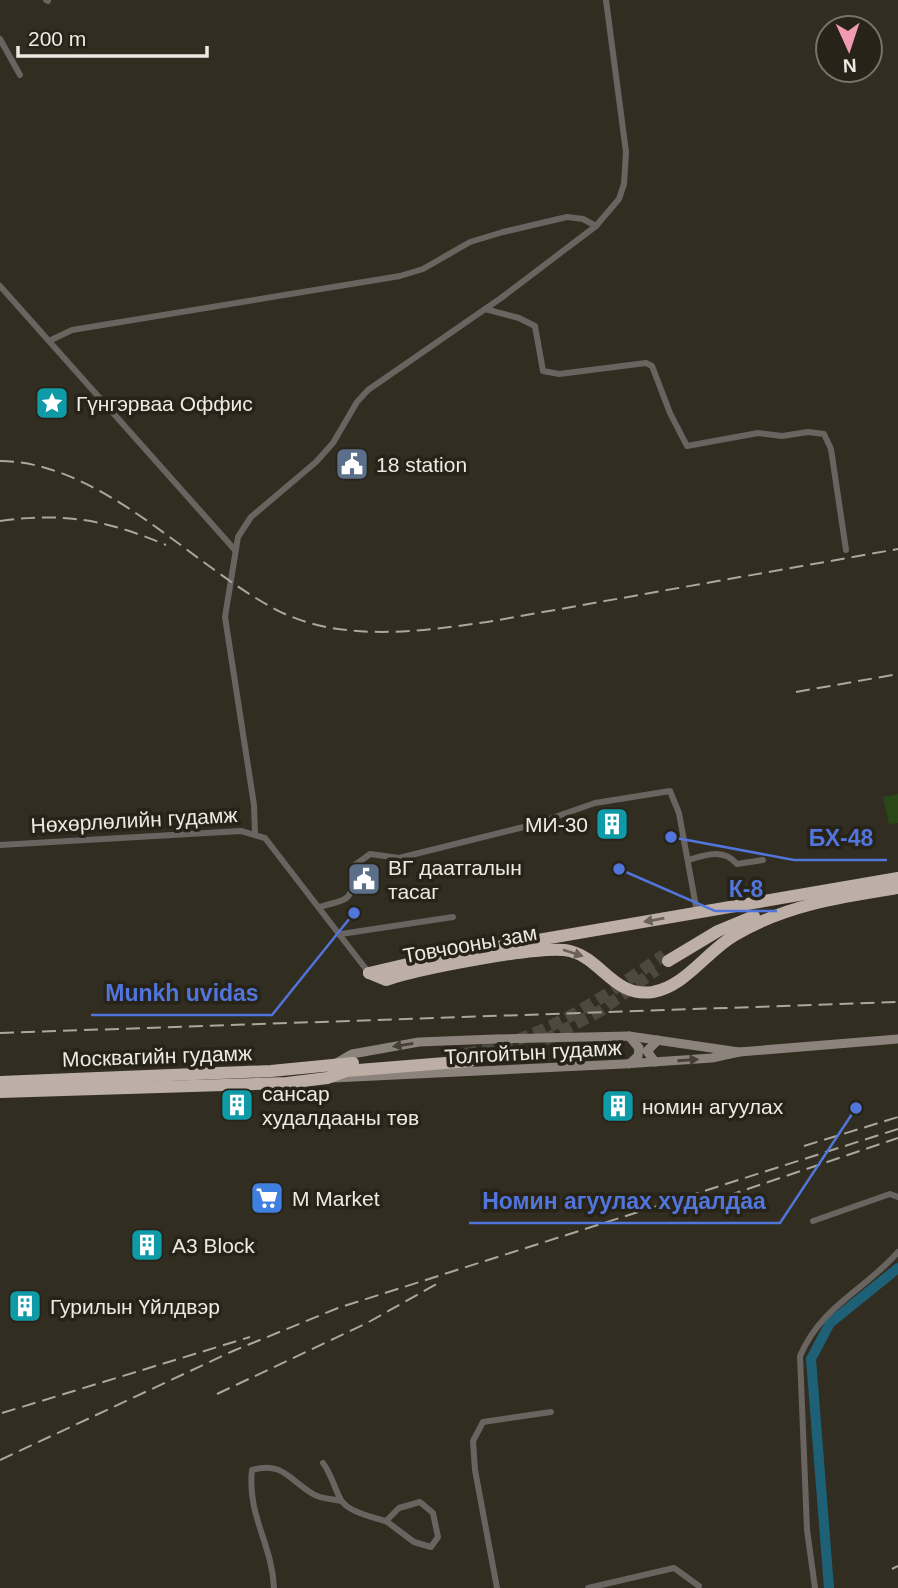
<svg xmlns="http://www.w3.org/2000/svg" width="898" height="1588" viewBox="0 0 898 1588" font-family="Helvetica,sans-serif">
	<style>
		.green { fill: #284917 }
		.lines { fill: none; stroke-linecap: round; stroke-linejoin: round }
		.river { stroke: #1e6075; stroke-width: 10 }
		.highway-tunnel { stroke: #4d493e; stroke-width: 12; stroke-dasharray: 12 6; stroke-linecap: butt }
		.street { stroke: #6a6460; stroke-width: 6 }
		.secondary { stroke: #8c837d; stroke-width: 9 }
		.highway { stroke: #bdafa6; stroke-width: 12 }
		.rail { stroke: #aaa79f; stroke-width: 2; stroke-dasharray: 14 7; stroke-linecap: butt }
		.oneway { fill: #6a6258 }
		.oneway2 { fill: #454036 }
		.labels { text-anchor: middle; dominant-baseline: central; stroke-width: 7; stroke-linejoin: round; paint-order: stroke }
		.poi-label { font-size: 21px; fill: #eceae3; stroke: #272318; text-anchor: start }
		.street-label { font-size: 21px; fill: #eceae3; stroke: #272318 }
		.leader { fill: none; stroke: #5175db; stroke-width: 2.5 }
		.callout-dot { fill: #5175db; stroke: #272318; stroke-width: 2.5 }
		.callout-label { font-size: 23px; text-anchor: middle; font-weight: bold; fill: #5175db; stroke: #272318; stroke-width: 7; stroke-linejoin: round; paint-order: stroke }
	</style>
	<rect width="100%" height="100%" fill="#312d21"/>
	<path class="green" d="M898 794V823L889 824 883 797Z"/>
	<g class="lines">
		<path class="river" d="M829 1588 811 1359 830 1323 898 1268"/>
		<g class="highway-tunnel">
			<path d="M544 1040 600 1011 656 970"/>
			<path d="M465 1054C548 1038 597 1001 664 955"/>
		</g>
		<g class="street">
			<path d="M46 0 48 1"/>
			<path d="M0 39 20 75"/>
			<path d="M0 286 235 550"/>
			<path d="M485 309 519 318 535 326 543 371 559 374 646 363 652 366 670 413 687 446 758 433 782 436 808 432 824 434 831 449 846 550"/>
			<path d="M51 340 72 330 400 276 423 269 470 242 503 232 567 217 583 219 596 226"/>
			<path d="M255 834 254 805 225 617 238 537 251 517 316 462 333 443 357 402 368 390 501 298 596 226 619 199 624 184 626 152 606 0"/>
			<path d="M0 845 241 831 265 838 369 973"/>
			<path d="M688 860C706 855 723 848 737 864L763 860"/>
			<path d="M319 907C354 898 351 900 355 865L370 854 399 858 532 825 595 803 670 791 679 813 697 912"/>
			<path d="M341 934 453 917"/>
			<path d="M813 1221 890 1194 898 1197"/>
			<path d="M323 1463C332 1475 334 1488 341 1500 349 1513 374 1517 388 1522"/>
			<path d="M420 1502 433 1513 438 1537 431 1547 414 1542 386 1521 399 1508Z"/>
			<path d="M274 1588C272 1543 247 1516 252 1470 283 1461 289 1480 313 1494 321 1499 332 1499 341 1501"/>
			<path d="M497 1588 475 1470 473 1441 483 1422 551 1412"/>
			<path d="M588 1588 674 1568 699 1586"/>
			<path d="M815 1588 807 1530 800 1356C822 1305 864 1291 898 1252"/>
		</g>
		<g class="secondary">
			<path d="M629 1036 639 1048 638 1056 629 1064"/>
			<path d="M655 1062 647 1051 658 1040"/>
			<path d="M335 1064 352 1054 419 1042 495 1039 629 1036 739 1052 898 1039"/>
			<path d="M333 1078 624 1064 712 1058 739 1052"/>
		</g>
		<g class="highway">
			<path d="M668 961 718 931 754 916"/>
			<path d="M369 973 386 980C415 970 543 944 570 951 602 959 614 998 653 992 686 986 707 951 735 935 786 905 841 897 898 888"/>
			<path d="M369 973 433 958 898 878"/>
			<path d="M0 1082 271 1071 353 1063"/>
			<path d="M0 1092 287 1083 327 1078 346 1071 470 1061"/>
		</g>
		<g class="rail">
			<path d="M0 461C101 462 188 562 273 608 336 643 418 632 487 622L898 549"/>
			<path d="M0 521C64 512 107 520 166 545"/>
			<path d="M796 692 898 674"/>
			<path d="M0 1033 898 1002"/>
			<path d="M804 1146 898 1117"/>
			<path d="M727 1196 898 1138"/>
			<path d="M217 1394 367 1323 442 1281"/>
			<path d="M2 1413 250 1337"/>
			<path d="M0 1460 233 1351 338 1308 898 1129"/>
			<path d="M892 1569 898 1566"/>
		</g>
	</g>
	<defs><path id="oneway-solid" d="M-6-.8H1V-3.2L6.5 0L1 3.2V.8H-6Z" transform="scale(1.75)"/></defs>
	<g class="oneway">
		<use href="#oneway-solid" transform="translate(654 920) rotate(170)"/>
		<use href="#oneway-solid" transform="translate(573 953) rotate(18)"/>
	</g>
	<g class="oneway2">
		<use href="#oneway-solid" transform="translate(403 1045) rotate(171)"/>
		<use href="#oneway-solid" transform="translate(688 1060) rotate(-4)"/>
	</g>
	<defs>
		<symbol id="sight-square" viewBox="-11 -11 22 22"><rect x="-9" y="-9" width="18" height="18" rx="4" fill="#0f9aa8" stroke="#272318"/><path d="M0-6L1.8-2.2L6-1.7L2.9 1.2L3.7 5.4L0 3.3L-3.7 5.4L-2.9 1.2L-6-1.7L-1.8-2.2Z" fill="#fff"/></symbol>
		<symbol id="civic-square" viewBox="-11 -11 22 22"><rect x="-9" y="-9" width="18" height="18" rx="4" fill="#5c6f8a" stroke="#272318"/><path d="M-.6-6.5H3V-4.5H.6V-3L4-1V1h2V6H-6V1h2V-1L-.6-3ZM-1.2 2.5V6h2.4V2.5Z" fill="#fff"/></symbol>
		<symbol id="building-square" viewBox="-11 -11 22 22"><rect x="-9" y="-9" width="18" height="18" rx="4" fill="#0f9aa8" stroke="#272318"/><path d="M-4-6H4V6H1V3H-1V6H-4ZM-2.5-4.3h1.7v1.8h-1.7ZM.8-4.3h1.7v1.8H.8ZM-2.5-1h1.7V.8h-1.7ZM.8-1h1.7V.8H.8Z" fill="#fff"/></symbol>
		<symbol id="supermarket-square" viewBox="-11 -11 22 22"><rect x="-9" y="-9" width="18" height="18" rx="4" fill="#3f7fe0" stroke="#272318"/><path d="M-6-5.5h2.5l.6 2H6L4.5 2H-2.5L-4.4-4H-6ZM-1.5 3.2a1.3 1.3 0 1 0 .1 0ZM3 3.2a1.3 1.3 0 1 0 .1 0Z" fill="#fff"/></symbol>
	</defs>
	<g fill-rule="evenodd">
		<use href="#sight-square" x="33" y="384" width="38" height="38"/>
		<use href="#civic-square" x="333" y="445" width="38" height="38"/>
		<use href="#building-square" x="593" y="805" width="38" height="38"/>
		<use href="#civic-square" x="345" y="860" width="38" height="38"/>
		<use href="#building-square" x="218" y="1086" width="38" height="38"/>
		<use href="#building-square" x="599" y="1087" width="38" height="38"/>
		<use href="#supermarket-square" x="248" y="1179" width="38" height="38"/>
		<use href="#building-square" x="128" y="1226" width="38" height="38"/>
		<use href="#building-square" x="6" y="1287" width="38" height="38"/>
	</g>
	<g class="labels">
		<g class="poi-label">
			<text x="76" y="403">Гүнгэрваа Оффис</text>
			<text x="376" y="464">18 station</text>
			<text x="588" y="824" text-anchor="end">МИ-30</text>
			<text x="388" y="867">ВГ даатгалын<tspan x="388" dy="24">тасаг</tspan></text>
			<text x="262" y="1093">сансар<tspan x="262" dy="24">худалдааны төв</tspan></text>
			<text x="642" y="1106">номин агуулах</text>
			<text x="292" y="1198">М Market</text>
			<text x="172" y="1245">A3 Block</text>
			<text x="50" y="1306">Гурилын Үйлдвэр</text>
		</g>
		<g class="street-label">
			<text transform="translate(134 820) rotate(-3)">Нөхөрлөлийн гудамж</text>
			<text transform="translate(470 944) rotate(-10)">Товчооны зам</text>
			<text transform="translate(533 1052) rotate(-3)">Толгойтын гудамж</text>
			<text transform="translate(157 1056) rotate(-2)">Москвагийн гудамж</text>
		</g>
	</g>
	<path class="leader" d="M671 837L794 860H887M619 869L715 911H777M354 913L272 1015H91M856 1108L780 1223H469"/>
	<g class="callout-dot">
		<circle cx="671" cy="837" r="7"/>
		<circle cx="619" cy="869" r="7"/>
		<circle cx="354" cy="913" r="7"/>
		<circle cx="856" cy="1108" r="7"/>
	</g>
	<g class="callout-label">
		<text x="841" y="846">БХ-48</text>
		<text x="746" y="897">К-8</text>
		<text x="182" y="1001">Munkh uvidas</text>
		<text x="624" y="1209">Номин агуулах худалдаа</text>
	</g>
	<g transform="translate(849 49) rotate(177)"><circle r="33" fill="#272318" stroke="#767369" stroke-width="2"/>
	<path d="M0-5L12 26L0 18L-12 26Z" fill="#f19ab1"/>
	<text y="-10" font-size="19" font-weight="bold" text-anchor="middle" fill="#eceae3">N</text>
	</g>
	<path d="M18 46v10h189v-10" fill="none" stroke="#eceae3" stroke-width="3.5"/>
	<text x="28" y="46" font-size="21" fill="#eceae3" stroke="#272318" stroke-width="5" paint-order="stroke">200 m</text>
</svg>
